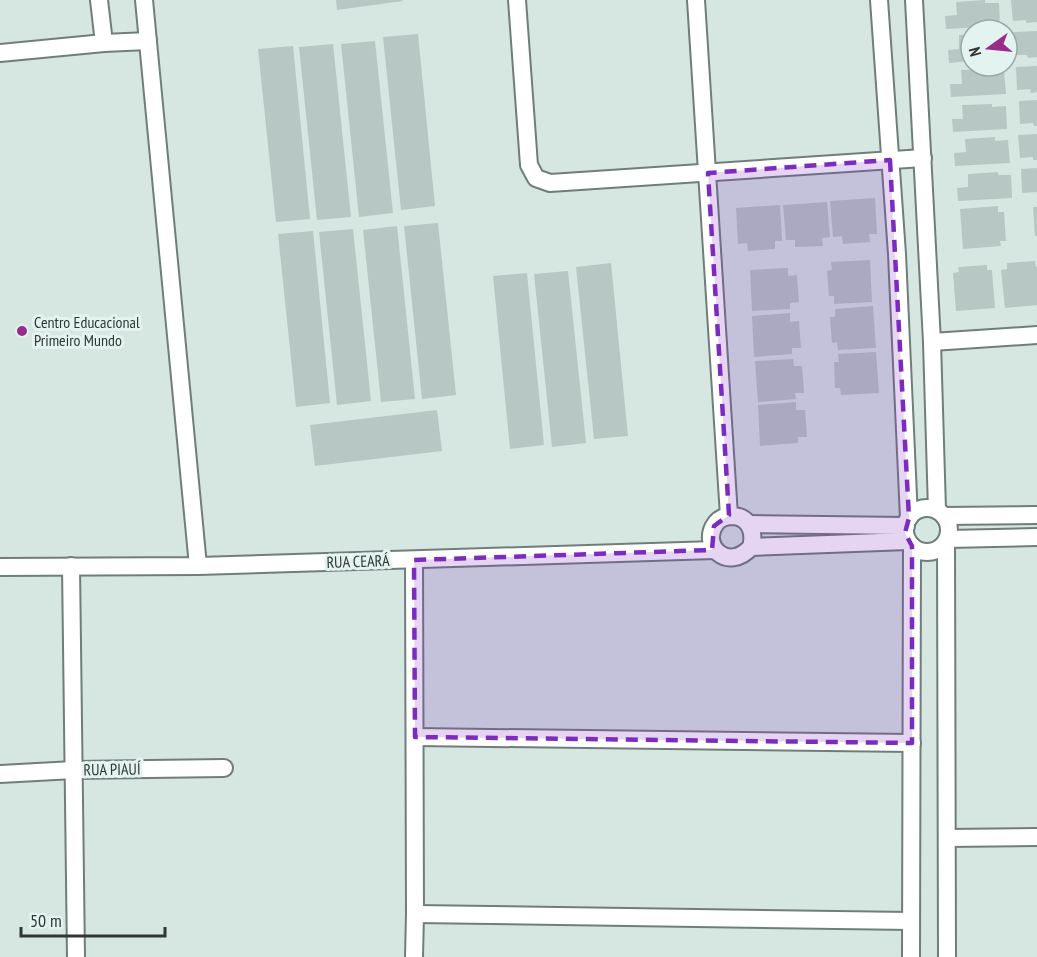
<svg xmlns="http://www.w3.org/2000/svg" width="1037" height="957" viewBox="0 0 1037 957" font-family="'PT Sans Narrow',sans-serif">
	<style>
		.building { fill: #b7c7c3 }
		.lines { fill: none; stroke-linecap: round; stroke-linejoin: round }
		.street-casing { stroke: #6f7e7a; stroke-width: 20 }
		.street { stroke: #fff; stroke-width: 16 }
		.marked { fill: #7b2cbf; fill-opacity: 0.2; stroke: #7b2cbf; stroke-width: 4.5; stroke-dasharray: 12 8; stroke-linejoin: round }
		.poi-dot { fill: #992b8b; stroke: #e3f4f0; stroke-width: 2 }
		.labels { text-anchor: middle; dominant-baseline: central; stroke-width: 6; stroke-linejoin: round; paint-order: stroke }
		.poi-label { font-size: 16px; fill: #303634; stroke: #e3f4f0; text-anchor: start }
		.street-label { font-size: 16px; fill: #303634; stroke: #e3f4f0 }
	</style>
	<rect width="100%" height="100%" fill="#d6e7e2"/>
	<g class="building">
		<path d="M336 0H402L403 1 337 10Z"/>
		<path d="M985 0V3H999L1000 26 946 29 945 16 957 15 956 2Z"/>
		<path d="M1011 0H1037V22L1026 23V20L1013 21Z"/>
		<path d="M1037 31V57L1028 58 1027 55H1014L1013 32Z"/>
		<path d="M418 34 435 206 401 210 383 37Z"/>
		<path d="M959 35H971V61L949 63 948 50 959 49Z"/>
		<path d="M375 41 393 213 359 217 341 44Z"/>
		<path d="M333 44 351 217 317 220 299 47Z"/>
		<path d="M293 46 310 219 276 222 258 49Z"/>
		<path d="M1037 66V92L1031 93 1030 89 1017 90 1016 67Z"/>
		<path d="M991 69V72L1004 71 1006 94 951 97 950 84H962L961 70Z"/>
		<path d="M1037 100V126H1034L1033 123 1020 124 1019 101Z"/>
		<path d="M992 104V107L1006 106 1007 129 953 132 952 119H963L962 105Z"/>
		<path d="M1037 134V160H1033V157L1020 158 1018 135Z"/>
		<path d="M995 137V141L1008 140 1010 163 955 166 954 153 966 152 965 139Z"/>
		<path d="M1037 168V192L1022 193 1021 169Z"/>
		<path d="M998 172V175H1011L1012 198 958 201 957 188 968 187V174Z"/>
		<path d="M875 198 877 234H869L870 242 843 244 842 236 833 237 830 201Z"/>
		<path d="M827 202 830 237 822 238 823 246 795 247V240H786L783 205Z"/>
		<path d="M780 205 782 241H775V249L748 251 747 243 738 244 736 208Z"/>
		<path d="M998 206V212H1004L1006 241H1000L1001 246 963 249 960 209Z"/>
		<path d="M1033 207H1037V236H1035Z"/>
		<path d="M438 223 456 395 422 399 404 226Z"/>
		<path d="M397 226 415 399 381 402 363 230Z"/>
		<path d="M353 229 371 401 337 405 319 232Z"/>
		<path d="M313 231 330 403 296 407 278 234Z"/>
		<path d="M870 260 872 302 834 304V296H829L827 271 832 270 831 262Z"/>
		<path d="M1035 261 1036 267H1037V305L1005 308 1001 270 1007 269V263Z"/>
		<path d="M611 263 628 436 594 439 576 267Z"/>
		<path d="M987 265V270H992L995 308 956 311 953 273 959 272 958 267Z"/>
		<path d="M788 268V276L797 275 799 302 790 303V309L752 311 750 270Z"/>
		<path d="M568 271 586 443 552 447 534 274Z"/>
		<path d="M527 273 544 445 510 449 493 276Z"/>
		<path d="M873 306 876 348 838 350 837 342 832 343 830 317H835V309Z"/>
		<path d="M790 313V322L799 321 801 348H792V354L754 357 752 316Z"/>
		<path d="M876 352 879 393 841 395 840 388H835L834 362H839L838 354Z"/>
		<path d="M793 359 794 366H802L804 393H795L796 399 758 402 755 361Z"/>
		<path d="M796 402V410H805L807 437H798V443L760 446 758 405Z"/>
		<path d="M437 410 442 451 315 466 310 425Z"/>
	</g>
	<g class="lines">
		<defs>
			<g id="street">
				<path d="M99 0 104 43"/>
				<path d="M144 0 198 566"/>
				<path d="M517 0 529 165 536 178 550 183 923 158"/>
				<path d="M696 0 729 516"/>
				<path d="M879 0 897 254 909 518"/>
				<path d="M914 0 932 342 937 510"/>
				<path d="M0 53 104 43 148 41"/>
				<path d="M932 342 1037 335"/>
				<circle cx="927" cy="530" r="22"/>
				<path d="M944 516 1037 515"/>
				<path d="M749 524 906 526"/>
				<path d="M948 539 1037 537"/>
				<path d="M946 542 947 957"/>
				<path d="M751 547C755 533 750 517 733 516 726 516 720 518 716 523 699 545 728 573 751 547L908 541"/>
				<path d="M71 566 76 957"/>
				<path d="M0 567 198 566 715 550"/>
				<path d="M415 737 912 743"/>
				<path d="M0 774 74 770 224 768"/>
				<path d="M947 838 1037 837"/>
				<path d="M415 914 911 921"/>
				<path d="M414 957 415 914 414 560"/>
				<path d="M911 957 912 546"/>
			</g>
		</defs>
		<use href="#street" class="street-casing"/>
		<use href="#street" class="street"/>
	</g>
	<path class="marked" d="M890 160 909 518 905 533 912 546V743L415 737 414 560 712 550 714 526 729 515 708 173Z"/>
	<circle class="poi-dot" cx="22" cy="331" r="6"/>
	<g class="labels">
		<g class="poi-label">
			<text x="34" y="322">Centro Educacional<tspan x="34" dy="18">Primeiro Mundo</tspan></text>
		</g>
		<g class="street-label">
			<text transform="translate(358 561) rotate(-2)">RUA CEARÁ</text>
			<text transform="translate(112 769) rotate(-1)">RUA PIAUÍ</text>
		</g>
	</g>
	<g transform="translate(989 48) rotate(255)"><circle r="28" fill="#e3f4f0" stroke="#9ba8a5" stroke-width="1.5"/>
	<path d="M0-4.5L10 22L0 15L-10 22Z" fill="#992b8b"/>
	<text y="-9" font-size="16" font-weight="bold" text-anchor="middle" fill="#303634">N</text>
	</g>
	<path d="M21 927v9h144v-9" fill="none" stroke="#303634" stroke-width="3"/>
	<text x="30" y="927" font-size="18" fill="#303634" stroke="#e3f4f0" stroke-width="4.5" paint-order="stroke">50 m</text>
</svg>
